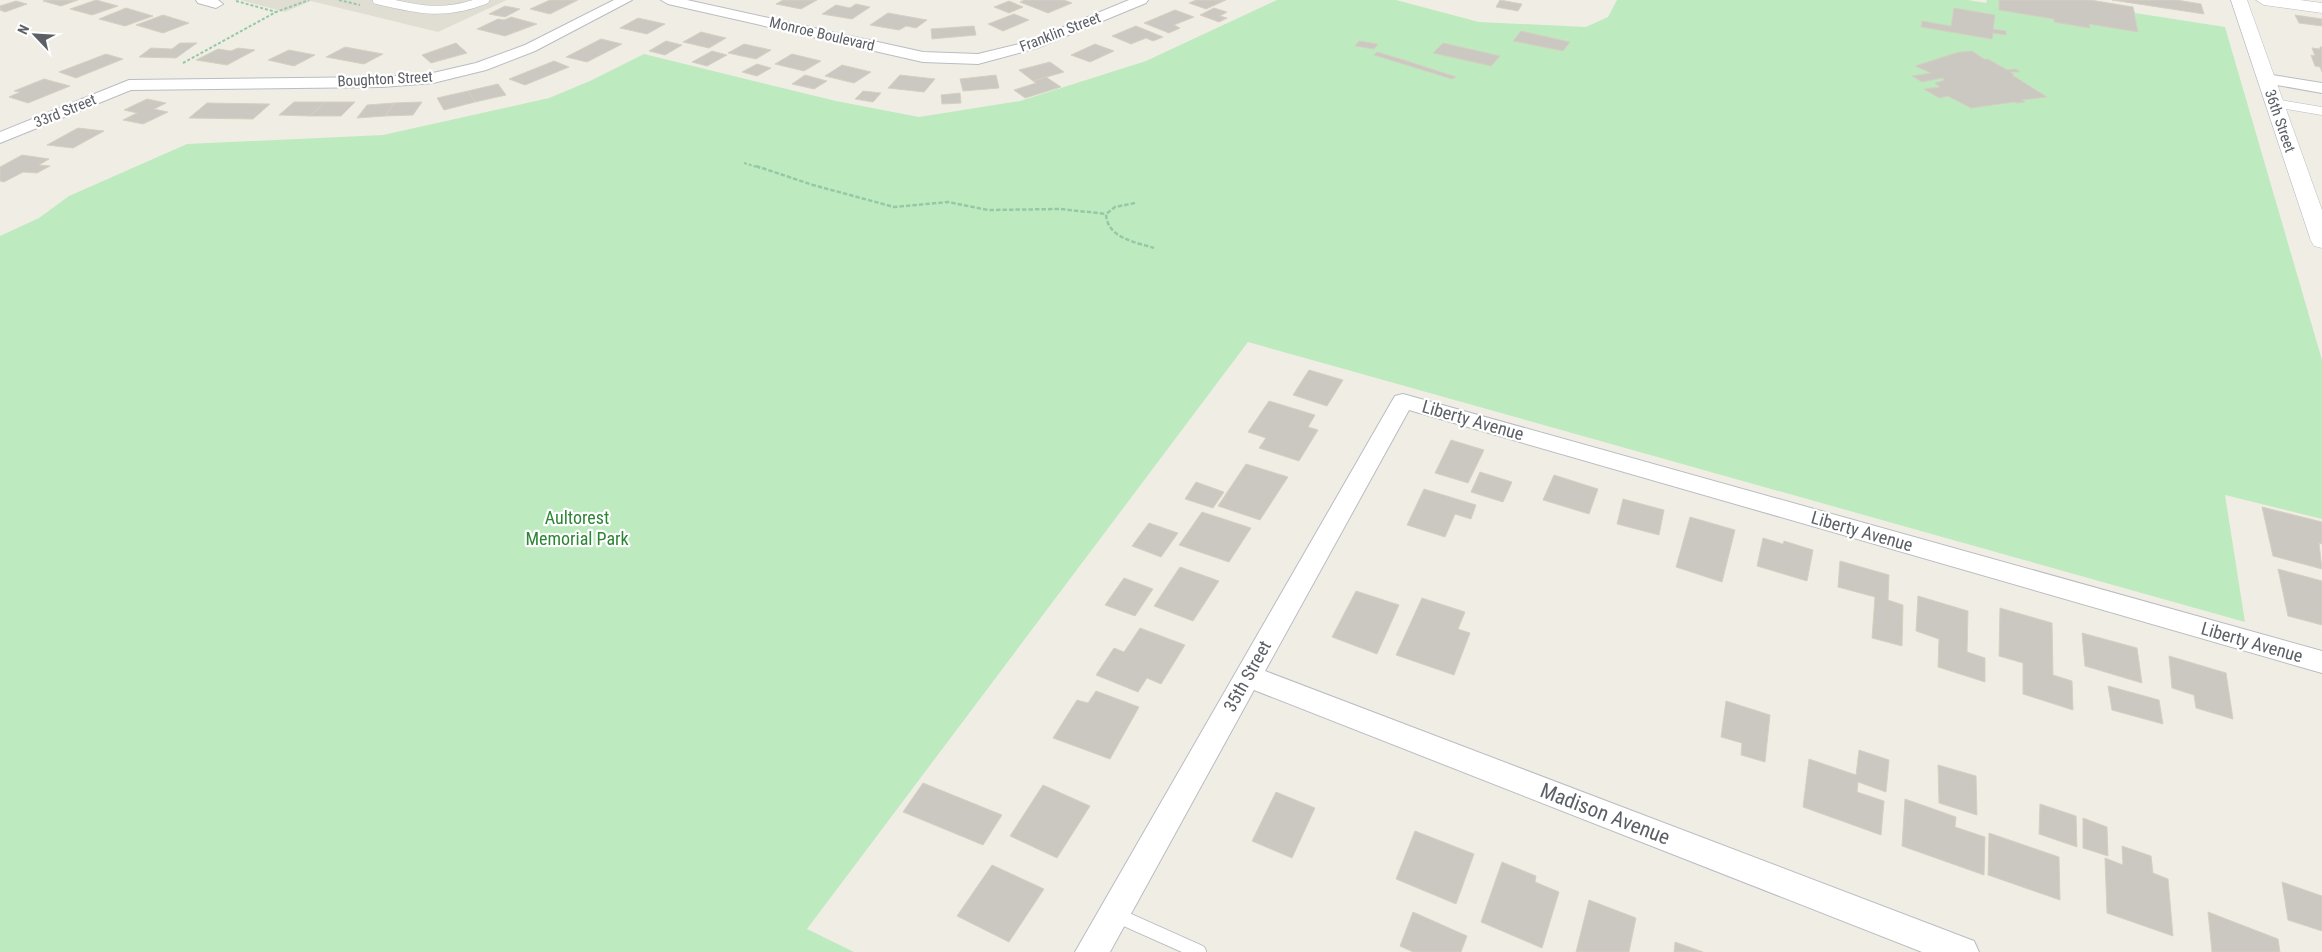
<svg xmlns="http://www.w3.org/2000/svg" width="2322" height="952" viewBox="0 0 2322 952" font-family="'Roboto Condensed',sans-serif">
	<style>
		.education { fill: #e0ddd3 }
		.green { fill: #beeac0 }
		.building { fill: #cbc8c1; stroke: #d5d0c1 }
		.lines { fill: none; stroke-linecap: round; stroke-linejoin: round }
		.lane-far1-casing { stroke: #b9bcc1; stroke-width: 9 }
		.lane-casing { stroke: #b9bcc1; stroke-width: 16 }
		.street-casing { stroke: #b9bcc1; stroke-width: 2 }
		.secondary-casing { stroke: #b9bdc3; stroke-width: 1 }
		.path-far1 { stroke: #95c9a6; stroke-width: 2; stroke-dasharray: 3 2; stroke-linecap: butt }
		.path { stroke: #95c9a6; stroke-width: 2.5; stroke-dasharray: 4.5 2; stroke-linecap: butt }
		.lane-far1 { stroke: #fff; stroke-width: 8 }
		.lane { stroke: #fff; stroke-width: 14 }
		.street { fill: #fff; fill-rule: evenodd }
		.secondary { fill: #fff; fill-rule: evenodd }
		.labels { text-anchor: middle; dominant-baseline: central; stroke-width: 4.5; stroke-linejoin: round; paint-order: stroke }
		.far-street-label { font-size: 15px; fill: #5c6066; stroke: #fff }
		.street-label { font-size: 18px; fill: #5c6066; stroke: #fff }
		.park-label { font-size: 18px; fill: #2c8534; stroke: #fff }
		.near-street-label { font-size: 21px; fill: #5c6066; stroke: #fff }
	</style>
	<rect width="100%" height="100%" fill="#f0eee4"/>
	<path class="education" d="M240 0H507L438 32 311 1 285 12Z"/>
	<path class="green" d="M1277 0H1396L1479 22 1586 27 1608 17 1617 0H1968L1986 3 1987 0H2090L2133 7 2135 13 2225 27 2322 360V519L2225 495 2245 622 1248 342 807 929 854 952H0V236L39 218 69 196 187 144 383 135 549 98 590 81 644 54 836 101 919 117 1020 101 1146 61Z"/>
	<g class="building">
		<path d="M46 0H78L61 6 43 1Z"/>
		<path d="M96 0 118 6 92 15 70 9Z"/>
		<path d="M550 0H578L550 14 530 9Z"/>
		<path d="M783 0H817L801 9 776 4Z"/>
		<path d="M1024 0H1064L1072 3 1048 13 1020 2Z"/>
		<path d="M1196 0H1226L1206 9 1189 3Z"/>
		<path d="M1500 0 1522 4 1518 11 1496 7Z"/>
		<path d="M1999 0H2090L2133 7 2138 32 2089 24 2090 28 2054 22V19L1999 10Z"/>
		<path d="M2112 0H2177L2201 4 2204 14Z"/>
		<path d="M16 1 27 4 5 12 0 10V6Z"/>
		<path d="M1009 1 1023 7 1009 13 994 7Z"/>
		<path d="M856 4 870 7 852 19 822 14 836 5 850 8Z"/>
		<path d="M505 6 520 9 505 17 489 14Z"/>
		<path d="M126 8 153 16 125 26 99 19Z"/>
		<path d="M1214 8 1227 12 1220 16 1227 18 1219 22 1200 15Z"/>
		<path d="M1954 8 1995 15 1993 29 2006 31V35L1993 33 1992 39 1921 27 1922 21 1951 26Z"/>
		<path d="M1175 10 1194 17 1174 25 1180 28 1169 33 1144 23Z"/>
		<path d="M888 13 927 20 916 28 906 26 899 30 870 25Z"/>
		<path d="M1014 14 1029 20 1003 31 988 24Z"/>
		<path d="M163 15 189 23 163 33 136 25Z"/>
		<path d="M2295 15 2322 19V26L2299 23Z"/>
		<path d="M511 17 537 24 505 36 477 29 498 19 504 20Z"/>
		<path d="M638 18 665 24 647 34 620 28Z"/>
		<path d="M974 26 976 35 932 39 931 29Z"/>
		<path d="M1136 26 1163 37 1153 41 1146 38 1131 44 1112 36Z"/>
		<path d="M1521 31 1570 42 1563 51 1513 41Z"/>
		<path d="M701 32 726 38 709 48 683 42Z"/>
		<path d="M601 39 622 44 587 62 566 57Z"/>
		<path d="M666 41 682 45 665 55 649 51Z"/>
		<path d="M1359 41 1378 44 1374 49 1355 46Z"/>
		<path d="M180 43H197L176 58 139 57 151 48 172 49Z"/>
		<path d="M456 43 467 53 431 63 422 55Z"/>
		<path d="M1443 43 1500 56 1491 66 1433 53Z"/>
		<path d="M744 44 771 50 756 59 728 53Z"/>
		<path d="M1095 44 1114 51 1090 62 1071 55Z"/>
		<path d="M345 47 383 54 364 64 326 57Z"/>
		<path d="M2320 47H2322V72L2320 67 2315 66 2311 55 2315 56 2312 48 2320 49Z"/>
		<path d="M238 48 255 50 227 65 196 60 218 49 231 51Z"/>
		<path d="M289 50 315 55 294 66 268 60Z"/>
		<path d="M712 51 727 55 707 66 692 62Z"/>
		<path d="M1972 51 1984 59H1988L2007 70 2016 69 2020 72H2010L2014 75H2012L2047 97 2022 100 2025 102 2017 103 2014 102 1971 108 1948 96 1939 98 1924 89 1940 87 1935 83 1945 80 1942 78 1922 82 1912 76 1931 73 1915 66 1959 52Z"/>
		<path d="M1377 52 1404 60 1456 77 1452 79 1374 55Z"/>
		<path d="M106 54 123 59 76 78 59 72Z"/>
		<path d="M792 54 821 61 804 71 775 64Z"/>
		<path d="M554 61 569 67 525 85 509 79Z"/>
		<path d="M1050 62 1064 72 1033 81 1019 70Z"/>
		<path d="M757 64 771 68 757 76 742 72Z"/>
		<path d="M842 65 871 72 854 83 825 76Z"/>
		<path d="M805 75 827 81 814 89 792 84Z"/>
		<path d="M900 75 935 79 924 92 888 88Z"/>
		<path d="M996 75 999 88 963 91 960 79Z"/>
		<path d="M1046 77 1061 87 1025 98 1014 90 1036 83 1033 81Z"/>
		<path d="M44 79 70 86 28 103 9 97 20 92 14 91Z"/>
		<path d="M498 84 506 95 475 102 468 91Z"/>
		<path d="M468 91 475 102 444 110 437 98Z"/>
		<path d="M863 91 881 93 873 102 855 99Z"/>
		<path d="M960 93 961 103 942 104 941 95Z"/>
		<path d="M147 99 166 103 154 109 168 112 143 124 123 120 137 113 124 110Z"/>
		<path d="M294 102H325L310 116 279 115Z"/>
		<path d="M325 102H355L341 116H310Z"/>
		<path d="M422 102 413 115 385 116 394 103Z"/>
		<path d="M207 103 270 104 253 119 189 118Z"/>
		<path d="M394 103 385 116 357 118 367 105Z"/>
		<path d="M78 128 104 131 73 148 47 145Z"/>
		<path d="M22 155 49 159 39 165 50 166 37 173 23 172 4 182 0 181V167Z"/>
		<path d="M1309 370 1343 380 1327 406 1293 395Z"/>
		<path d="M1269 401 1315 415 1308 427 1318 430 1299 461 1259 448 1266 438 1248 432Z"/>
		<path d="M1451 440 1484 450 1468 483 1435 473Z"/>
		<path d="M1246 464 1288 477 1260 520 1218 506Z"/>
		<path d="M1480 472 1512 482 1503 502 1471 492Z"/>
		<path d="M1554 475 1598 489 1589 514 1543 500Z"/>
		<path d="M1196 482 1224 492 1213 508 1185 499Z"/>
		<path d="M1424 489 1476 505 1471 519 1455 514 1445 537 1407 525Z"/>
		<path d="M1623 499 1664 510 1659 535 1617 524Z"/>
		<path d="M2262 507 2322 522V544L2319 543 2322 569 2273 556Z"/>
		<path d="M1202 512 1251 528 1229 562 1179 545Z"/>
		<path d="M1690 517 1735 530 1722 582 1676 567Z"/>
		<path d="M1149 523 1178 533 1161 557 1132 546Z"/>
		<path d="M1763 538 1783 544 1784 541 1813 550 1807 581 1757 566Z"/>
		<path d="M1840 561 1889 575 1888 600 1903 605 1902 646 1872 638 1875 597 1838 587Z"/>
		<path d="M1180 567 1219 581 1193 621 1154 606Z"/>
		<path d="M2278 569 2322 581V625L2288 616Z"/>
		<path d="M1124 578 1153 589 1135 616 1105 605Z"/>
		<path d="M1356 591 1399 605 1377 654 1332 637Z"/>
		<path d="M1918 596 1968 611 1967 652 1985 658V682L1938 667 1939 639 1916 631Z"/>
		<path d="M1422 598 1465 612 1458 629 1470 633 1454 675 1396 655Z"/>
		<path d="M2000 608 2052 623 2053 675 2072 681 2073 710 2023 694V663L1999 656Z"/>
		<path d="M1140 628 1185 645 1161 684 1147 678 1138 692 1096 675 1114 648 1124 652Z"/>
		<path d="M2082 633 2137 648 2142 683 2085 666Z"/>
		<path d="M2169 656 2226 673 2233 719 2196 708 2194 695 2172 688Z"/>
		<path d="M2108 686 2159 700 2163 724 2112 710Z"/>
		<path d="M1096 691 1139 707 1110 759 1053 738 1077 700 1088 703Z"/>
		<path d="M1726 701 1770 715 1765 762 1741 755 1742 743 1721 737Z"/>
		<path d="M1859 750 1889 760 1886 792 1858 782 1857 792 1884 801 1881 835 1803 807 1809 759 1856 775Z"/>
		<path d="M1938 765 1976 776 1977 815 1939 803Z"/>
		<path d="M923 783 1002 815 983 845 903 812Z"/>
		<path d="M1043 785 1090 806 1057 858 1010 836Z"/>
		<path d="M1276 792 1315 808 1292 858 1252 841Z"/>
		<path d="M1905 799 1956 817 1955 827 1985 837 1984 875 1902 846Z"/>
		<path d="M2040 804 2076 816 2077 847 2039 834Z"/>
		<path d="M2083 818 2107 827 2108 856 2083 848Z"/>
		<path d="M1415 831 1474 854 1456 904 1396 879Z"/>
		<path d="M1989 833 2059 857 2060 900 1988 875Z"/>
		<path d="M2122 846 2151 856 2153 873 2168 879 2173 936 2107 913 2105 858 2123 865Z"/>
		<path d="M1502 862 1536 876 1535 882 1559 892 1542 948 1481 922Z"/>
		<path d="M992 865 1044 889 1009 942 957 916Z"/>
		<path d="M2282 882 2322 896V931L2288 920Z"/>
		<path d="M1589 900 1636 918 1629 952H1576Z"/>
		<path d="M1413 912 1467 936 1461 952H1413L1400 946Z"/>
		<path d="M2208 912 2278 939 2280 952H2212Z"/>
		<path d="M1675 942 1703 952H1674Z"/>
	</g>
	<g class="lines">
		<defs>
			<g id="lane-far1">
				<path d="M377 0C419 10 444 16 485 0"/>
				<path d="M2274 103 2322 111"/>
			</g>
			<path id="lane" d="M1114 914 1199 952"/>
			<g id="street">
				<path d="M196 0H218L223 4 216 8 198 3Z"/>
				<path d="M614 0H632L535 51 486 70 433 83 382 87 131 90 0 143V132L129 80 382 77 433 73 476 63 525 45Z"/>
				<path d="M661 0H687L923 52 978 54 1027 42 1129 0H1148L1146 3 1037 48 978 64 923 62 668 4Z"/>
				<path d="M2266 74 2322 83V93L2260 82 2258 79Z"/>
				<path d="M1403 394 2322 651V673L1409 410 1265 671 1974 941 1979 952H1922L1254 690 1110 952H1075L1392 401 1395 396Z"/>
			</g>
			<g id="secondary">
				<path d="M2231 0H2247L2322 210V248L2314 246 2311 241Z"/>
				<path d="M2256 0H2300L2322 3V13L2264 5Z"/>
			</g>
		</defs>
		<use href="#lane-far1" class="lane-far1-casing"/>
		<use href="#lane" class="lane-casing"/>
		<use href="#street" class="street-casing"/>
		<use href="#secondary" class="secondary-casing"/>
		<g class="path-far1">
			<path d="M339 0 360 5"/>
			<path d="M236 1 276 12"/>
			<path d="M183 63 276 12 309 0"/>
			<path d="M744 163 760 168"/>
		</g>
		<g class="path">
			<path d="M756 166 813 185 894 207 948 202 988 210 1061 209 1106 214"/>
			<path d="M1135 203 1115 207 1106 214C1107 238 1135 242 1154 248"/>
		</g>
		<use href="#lane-far1" class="lane-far1"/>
		<use href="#lane" class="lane"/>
		<use href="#street" class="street"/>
		<use href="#secondary" class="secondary"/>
	</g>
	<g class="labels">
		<g class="far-street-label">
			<text transform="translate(1060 32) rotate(-21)">Franklin Street</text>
			<text transform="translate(822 34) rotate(13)">Monroe Boulevard</text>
			<text transform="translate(385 79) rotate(-3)">Boughton Street</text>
			<text transform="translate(65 111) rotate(-22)">33rd Street</text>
			<text transform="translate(2280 121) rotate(71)">36th Street</text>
		</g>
		<g class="street-label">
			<text transform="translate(1473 420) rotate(16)">Liberty Avenue</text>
			<text transform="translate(1862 531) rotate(16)">Liberty Avenue</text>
			<text transform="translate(2252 642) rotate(16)">Liberty Avenue</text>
			<text transform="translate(1247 676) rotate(-61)">35th Street</text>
		</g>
		<g class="park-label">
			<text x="577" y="517">Aultorest<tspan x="577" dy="21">Memorial Park</tspan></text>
		</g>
		<g class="near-street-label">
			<text transform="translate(1605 814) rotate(21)">Madison Avenue</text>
		</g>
	</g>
	<g transform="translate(35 35) rotate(295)" stroke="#ffffff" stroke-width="4" paint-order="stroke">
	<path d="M0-4L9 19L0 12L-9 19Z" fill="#5c6066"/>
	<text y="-8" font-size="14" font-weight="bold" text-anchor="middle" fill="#5c6066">N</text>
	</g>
</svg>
